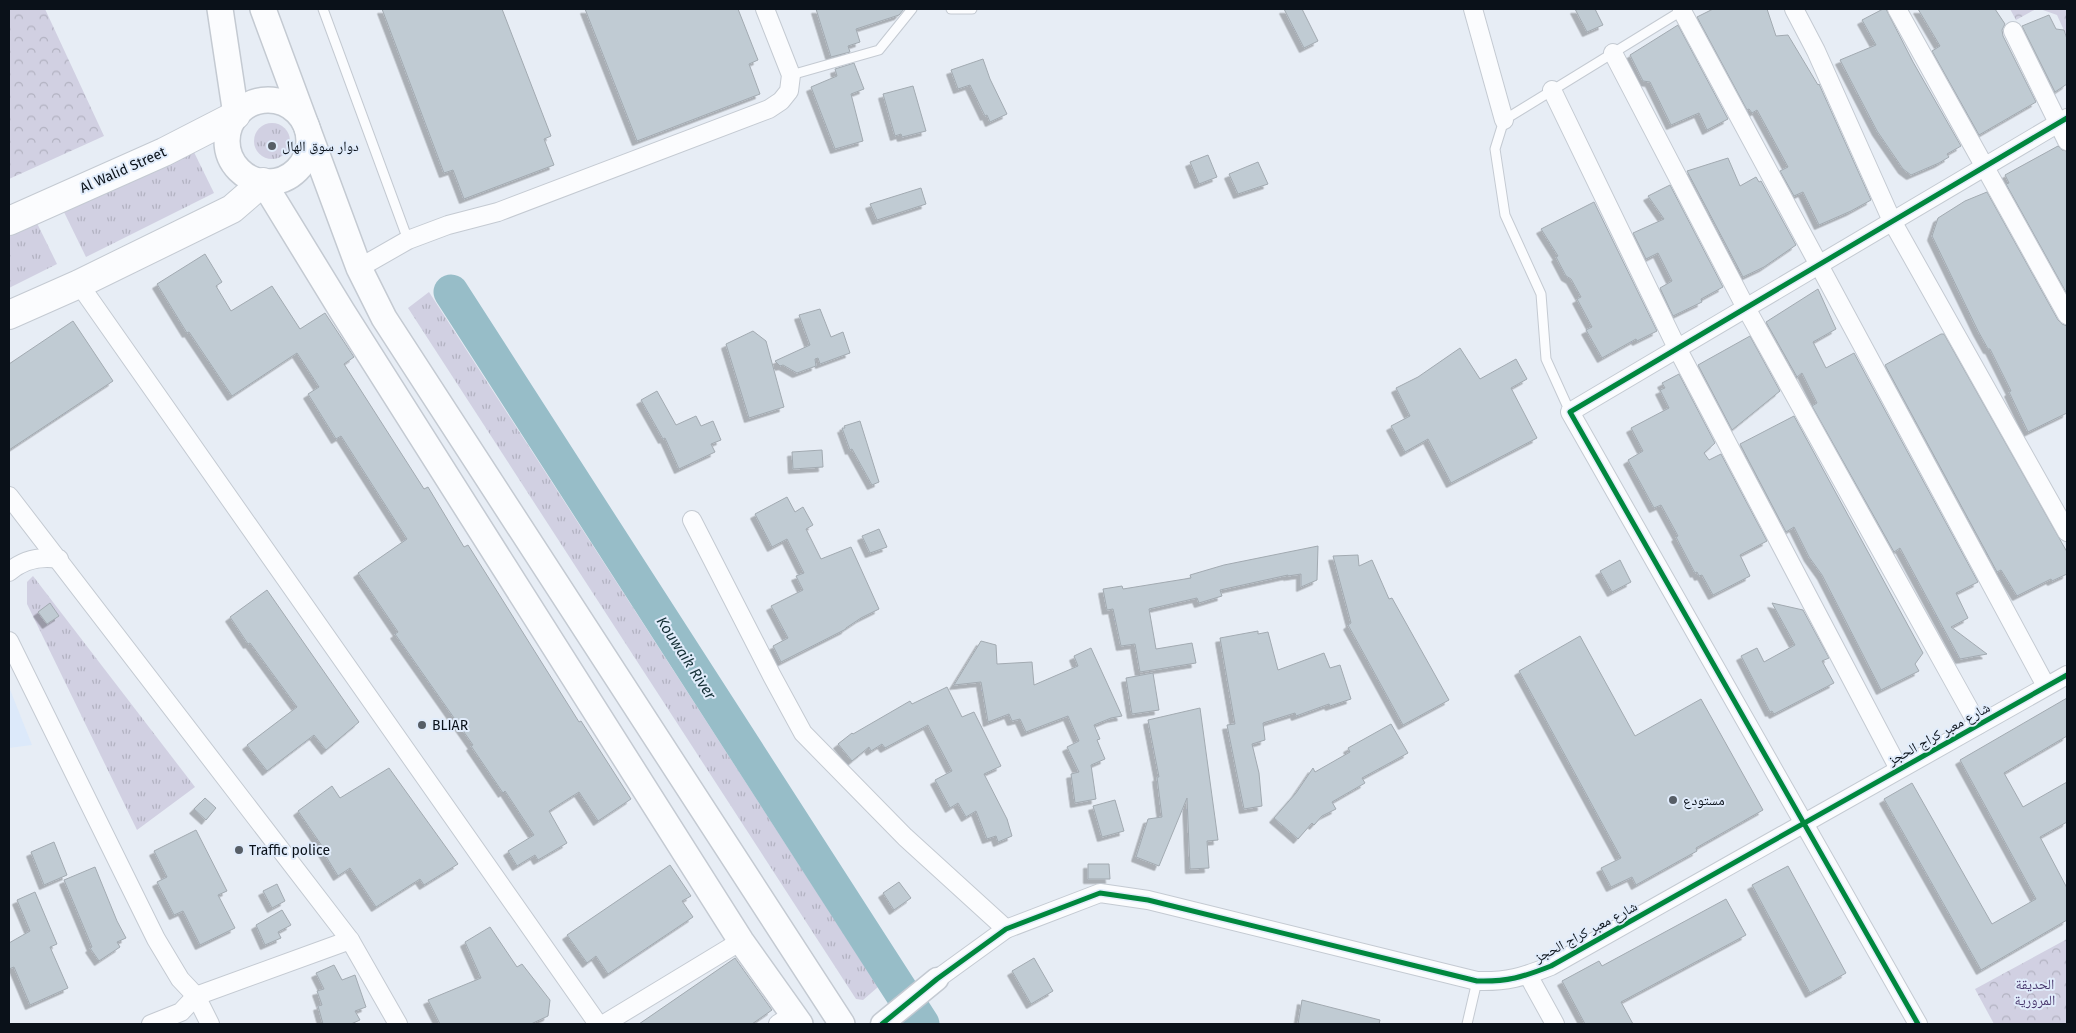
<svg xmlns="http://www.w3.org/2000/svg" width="2076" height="1033" viewBox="0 0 2076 1033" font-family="'Fira Sans','Noto Naskh Arabic',sans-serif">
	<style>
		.built { fill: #dce9fa }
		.grass { fill: url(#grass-tufts) }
		.park { fill: url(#park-crowns) }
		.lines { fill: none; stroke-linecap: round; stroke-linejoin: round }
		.river { stroke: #97bdc8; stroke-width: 35 }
		.building { fill: #c0cbd3; stroke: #a2aab1; filter: url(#shadow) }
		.service-casing { stroke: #c4cad2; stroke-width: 11 }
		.minor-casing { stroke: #c4cad2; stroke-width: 20 }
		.tertiary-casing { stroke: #c4cad2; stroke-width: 25 }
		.secondary-casing { stroke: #c4cad2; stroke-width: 28 }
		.primary-casing { stroke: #c4cad2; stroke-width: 30 }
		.service { stroke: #fbfcfe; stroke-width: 9 }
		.minor { stroke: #fbfcfe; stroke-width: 18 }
		.tertiary { stroke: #fbfcfe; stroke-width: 22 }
		.secondary { stroke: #fbfcfe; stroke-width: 25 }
		.primary { stroke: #fbfcfe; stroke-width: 28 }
		.cycleway-casing { stroke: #e1ecfb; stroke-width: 8 }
		.cycleway { stroke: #00873e; stroke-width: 5 }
		.poi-dot { fill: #575e66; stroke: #e1ecfb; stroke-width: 2 }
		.labels { text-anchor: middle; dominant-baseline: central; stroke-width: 4; stroke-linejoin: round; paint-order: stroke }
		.poi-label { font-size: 14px; fill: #0a1119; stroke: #e1ecfb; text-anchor: start }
		.street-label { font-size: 14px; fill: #0a1119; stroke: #e1ecfb }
		.park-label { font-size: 14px; fill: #4b3a6f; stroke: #e1ecfb }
		.water-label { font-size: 15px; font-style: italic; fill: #132e34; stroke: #e1ecfb }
	</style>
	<defs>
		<pattern id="grass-tufts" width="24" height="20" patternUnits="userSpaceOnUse" patternTransform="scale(1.25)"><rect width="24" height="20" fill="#d1d0e2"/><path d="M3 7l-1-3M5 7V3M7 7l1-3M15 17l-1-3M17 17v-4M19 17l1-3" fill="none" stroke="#b2b2c1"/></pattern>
		<pattern id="park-crowns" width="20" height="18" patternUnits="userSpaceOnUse" patternTransform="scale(1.25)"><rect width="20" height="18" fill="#d1d0e2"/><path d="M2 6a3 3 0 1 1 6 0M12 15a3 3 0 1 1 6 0" fill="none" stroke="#b2b2c1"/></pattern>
		<filter id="shadow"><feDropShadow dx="-4.5" dy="4.5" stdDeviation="0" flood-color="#0004"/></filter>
	</defs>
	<rect width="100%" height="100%" fill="#e7edf5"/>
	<path class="built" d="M9 687 32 745 9 748Z"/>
	<g class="grass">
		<circle cx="272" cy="141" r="18"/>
		<path d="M191 146 214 193 86 257 63 210Z"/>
		<path d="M34 217 57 264 9 288V230Z"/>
		<path d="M429 292 878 987 863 1000 856 999 408 308Z"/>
		<path d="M33 576 195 787 137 830 27 604V582Z"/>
	</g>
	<g class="park">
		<path d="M9 9H45L104 136 9 179Z"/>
		<path d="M2010 9H2036L2016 20Z"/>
		<path d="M2040 9H2067V37L2057 15Z"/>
		<path d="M2067 939V1024H1994L1975 989Z"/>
	</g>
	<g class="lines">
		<path class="river" d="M451 292 922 1024"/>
	</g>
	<g class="building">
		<path d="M382 9H502L551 136 544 139 554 165 464 199 453 170 444 173Z"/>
		<path d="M585 9H738L758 60 749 64 760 94 637 141Z"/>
		<path d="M816 9H904L899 15 856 29 860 42 848 46 850 52 831 57Z"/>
		<path d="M1284 9H1302L1318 41 1304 48Z"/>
		<path d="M1575 9H1595L1603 25 1587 32Z"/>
		<path d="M1713 9H1767L1776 36 1788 35 1818 85 1819 84 1871 200 1851 211 1819 225 1803 192 1794 196 1780 171 1788 167 1757 110 1752 113 1749 109 1747 110 1697 17Z"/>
		<path d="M1883 9H1886L1913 62 1961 146 1947 154 1949 157 1939 163 1911 175 1903 169 1877 131 1840 60 1876 45 1862 20Z"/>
		<path d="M1918 9H1995L2005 24 2002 30 2003 36 2036 102 1979 135 1932 51 1940 46Z"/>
		<path d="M2049 15 2056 29 2064 30 2067 39V84L2055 92 2022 26Z"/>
		<path d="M1678 25 1728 119 1707 130 1699 113 1671 125 1650 82 1643 81 1630 55Z"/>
		<path d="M983 59 990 79 1007 114 990 122 987 115 985 116 970 85 958 89 951 70Z"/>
		<path d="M854 63 864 89 851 94 863 141 835 149 811 87 837 76 835 69Z"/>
		<path d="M913 86 926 131 902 137 901 134 895 136 883 94Z"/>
		<path d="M2058 146 2062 150 2067 151V294L2006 184 2009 183 2005 175Z"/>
		<path d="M1208 155 1217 177 1199 184 1190 162Z"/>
		<path d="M1728 158 1740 186 1756 177 1759 182 1761 181 1796 245 1764 267 1743 277 1687 171Z"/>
		<path d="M1258 162 1268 184 1238 194 1229 174Z"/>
		<path d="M1670 185 1723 287 1701 299 1702 302 1673 316 1660 288 1672 281 1658 253 1646 259 1633 233 1664 219 1648 196Z"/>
		<path d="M921 188 926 204 877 220 870 204Z"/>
		<path d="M1987 192 2058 320 2062 324 2067 326V413L2028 432 2009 392 2011 391 1990 349H1988L1978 331 1932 236 1938 218 1965 201Z"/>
		<path d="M1594 202 1657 331 1637 341 1636 339 1602 358 1586 330 1592 327 1577 299 1581 297 1571 279 1566 276 1556 257 1558 256 1541 229Z"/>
		<path d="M205 254 222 282 216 286 231 311 272 286 300 329 325 313 354 357 344 364 424 489 428 487 464 547 468 545 579 722 581 721 631 799 598 821 579 792 549 811 567 843 538 860 535 855 517 866 508 851 534 835 505 791 503 793 471 746 473 745 395 634 398 632 358 573 407 539 341 436 336 439 308 394 319 387 297 353 232 396 189 332 187 333 157 284Z"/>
		<path d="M1818 289 1836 329 1813 342 1826 368 1854 353 1978 582 1956 593 1968 618 1951 627 1987 654 1960 659 1900 548 1894 552 1812 406 1817 403 1802 373 1797 377 1766 322Z"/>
		<path d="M820 309 831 337 843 332 850 353 820 364 818 358 815 359 816 366 797 373 783 365 780 366 775 361 810 345 799 315Z"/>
		<path d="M73 321 113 381 9 450V364Z"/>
		<path d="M753 331 766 341 784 407 749 418 726 344Z"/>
		<path d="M1941 334H1944L2067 552V574L2052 581 2051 579 2017 596 2001 570 1997 572 1885 365Z"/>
		<path d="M1750 336 1780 391 1732 430 1698 365Z"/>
		<path d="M1460 348 1480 379 1516 359 1527 379 1511 388 1537 438 1451 483 1428 439 1405 452 1391 426 1410 416 1396 388 1418 377Z"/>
		<path d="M1679 374 1715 443 1704 453 1709 460 1721 454 1767 541 1740 555 1750 576 1713 595 1702 575 1699 576 1697 572 1695 573 1676 537 1678 536 1661 505 1654 508 1628 460 1643 451 1631 428 1669 408 1660 390 1665 388 1662 383Z"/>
		<path d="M657 391 676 425 696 416 701 426 713 421 721 440 711 444 715 452 679 469 665 438 663 439 641 400Z"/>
		<path d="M1794 416 1923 653 1915 664 1919 671 1881 690 1822 575 1809 557 1794 527 1786 532 1740 444Z"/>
		<path d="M860 421 879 482 872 485 852 449 850 450 842 428H845L844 426Z"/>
		<path d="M822 450 823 467 793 469 792 452Z"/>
		<path d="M787 497 795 512 803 507 813 525 806 529 821 559 851 547 879 609 861 618 846 628V629L781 662 773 646 788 638 771 606 803 590 796 576 804 573 787 539 772 547 755 514Z"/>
		<path d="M879 529 887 547 870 553 862 536Z"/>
		<path d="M1318 546 1317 580 1301 587V574L1288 576V575L1220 590 1222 596 1199 603 1197 598 1149 609 1156 649 1192 643 1196 663 1140 672 1135 644 1121 646 1113 609 1107 610 1103 589 1122 586 1123 589 1191 578 1190 575 1224 565Z"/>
		<path d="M1358 555 1359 566 1372 560 1389 599 1392 598 1449 700 1403 725 1348 625 1351 623 1333 556Z"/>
		<path d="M1620 560 1631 582 1612 592 1600 571Z"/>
		<path d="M267 590 359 722 326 750 314 735 267 771 247 745 297 707 250 643 248 644 230 617Z"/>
		<path d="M50 603 59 616 47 624 38 612Z"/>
		<path d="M1772 603 1803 610 1829 658 1822 661 1834 683 1774 714 1772 711 1770 712 1741 656 1757 648 1764 662 1795 645Z"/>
		<path d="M1258 631V634L1268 632 1278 670 1324 653 1330 668 1340 665 1351 699 1330 706 1329 704 1296 716 1295 713 1263 723 1265 740 1252 744 1259 773 1262 806 1244 809 1227 725 1235 724 1220 638Z"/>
		<path d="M1580 636 1635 736 1701 699 1763 810 1696 848 1697 851 1636 885 1632 877 1611 887 1601 868 1621 858 1519 671Z"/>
		<path d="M981 641 996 645 997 664 1032 662 1034 685 1078 666 1074 656 1091 648 1122 716 1111 718 1094 725 1100 739 1097 740 1105 759 1091 765 1096 799 1075 803 1071 774 1079 772 1067 747 1079 741 1068 716 1026 732 1020 719 1012 721 1009 714 988 722 981 682 954 685Z"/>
		<path d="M1153 673 1159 710 1132 714 1126 678Z"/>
		<path d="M947 687 962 717 974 712 1001 766 984 774 1007 819 1012 836 998 842 996 836 987 839 976 811 966 817 958 803 950 808 935 780 952 771 928 725 885 748 882 744 871 751 869 747 852 761 838 744 852 733 853 734 910 701 912 704Z"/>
		<path d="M2067 698V736L2004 773 2023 807 2067 782V822L2040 837 2067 888V920L1981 970 1884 799 1912 783 1992 924 2036 899 1960 760Z"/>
		<path d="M1200 708 1218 840 1207 841 1209 868 1190 869 1187 798 1159 866 1136 857 1148 819 1162 817 1157 777H1159L1148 720Z"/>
		<path d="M1391 724 1408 753 1362 778 1365 783 1332 802 1336 809 1322 816 1314 825 1312 823 1298 839 1274 818 1296 793 1313 768 1315 772 1350 752 1348 748Z"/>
		<path d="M389 768 458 864 424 885 420 879 376 907 350 868 338 876 322 850 324 849 298 811 332 786 340 798Z"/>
		<path d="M205 798 216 808 206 820 194 809Z"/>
		<path d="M1115 800 1124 831 1102 837 1093 806Z"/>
		<path d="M196 830 227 891 218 895 235 928 200 945 183 911 174 915 157 882 167 877 154 851Z"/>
		<path d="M54 842 67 875 44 885 31 852Z"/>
		<path d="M1088 864H1109L1110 879H1088Z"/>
		<path d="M670 865 691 896 682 901 693 917 608 974 596 956 587 963 567 935Z"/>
		<path d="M1788 866 1846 973 1810 993 1752 885Z"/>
		<path d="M95 867 117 921 126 938 117 942 120 947 99 961 90 948 92 947 64 880Z"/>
		<path d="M899 882 911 898 894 910 883 893Z"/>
		<path d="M277 884 285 901 272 908 263 891Z"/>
		<path d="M35 892 57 944 50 947 68 988 30 1005 14 967 9 969V943L30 931 17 900Z"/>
		<path d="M1726 899 1746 935 1621 1002 1633 1024H1585L1562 981 1599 961 1602 966Z"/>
		<path d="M282 910 291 925 278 932 281 938 265 945 256 925Z"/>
		<path d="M490 927 517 967 522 964 550 1000 548 1016 531 1024H440L428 1000 481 978 465 942Z"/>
		<path d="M735 958 772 1010 752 1024H639Z"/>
		<path d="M1034 958 1053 991 1031 1004 1012 971Z"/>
		<path d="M334 965 342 980 355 975 366 1007 355 1011 360 1020 351 1024H323L318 1006 322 1005 317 991 324 989 316 973Z"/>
		<path d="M1302 1000 1380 1020 1379 1024H1298Z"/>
	</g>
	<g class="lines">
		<defs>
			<g id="service">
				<path d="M323 9 408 240"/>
				<path d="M951 9H972"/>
				<path d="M791 75 879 50 912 9"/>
				<path d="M1570 412 1546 359 1541 294 1505 215 1495 149 1504 120 1683 10"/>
				<path d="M1467 1024 1477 981"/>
			</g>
			<g id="minor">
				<path d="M1473 9 1504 120"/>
				<path d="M1794 9 1816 51 1892 221 2067 532"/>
				<path d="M1897 9 2067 315"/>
				<path d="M1682 11 2046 686"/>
				<path d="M2013 31 2067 141"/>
				<path d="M1613 53 1746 308 1978 725"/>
				<path d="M1552 90 1677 348 1899 769"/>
				<path d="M359 268 408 240 448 225 498 212 769 109 781 101 789 91 791 75 765 9"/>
				<path d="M79 284 598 1024"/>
				<path d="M9 496 350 940 398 1024"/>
				<path d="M692 520 772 676 803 733 905 837 1006 929"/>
				<path d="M9 572C24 559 40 556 59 559"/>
				<path d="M9 641 156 939 180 979 196 996 210 1024"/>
				<path d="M1528 975 1555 1024"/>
				<path d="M937 979 1006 929 1100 893 1148 900 1477 981C1507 982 1523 977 1551 966L2067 675"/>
				<path d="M151 1024 181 1012 196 996 350 940"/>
				<path d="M604 1024 741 941"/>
				<path d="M778 1024 794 1014"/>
				<path d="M1918 1024 1570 412 2067 118"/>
			</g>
			<path id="tertiary" d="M882 1024 937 979"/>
			<g id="secondary">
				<path d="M220 9 236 115"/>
				<path d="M263 9 359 268 384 318 842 1024"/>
				<circle cx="268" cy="141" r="41"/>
				<path d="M263 182 342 311 741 941 800 1024"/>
			</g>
			<g id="primary">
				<path d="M9 221 164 152 236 115"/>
				<path d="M9 315 79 284 232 209 263 182"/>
			</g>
		</defs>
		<use href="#service" class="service-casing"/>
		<use href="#minor" class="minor-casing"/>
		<use href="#tertiary" class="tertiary-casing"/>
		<use href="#secondary" class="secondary-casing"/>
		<use href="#primary" class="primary-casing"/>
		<use href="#service" class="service"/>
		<use href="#minor" class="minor"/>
		<use href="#tertiary" class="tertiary"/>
		<use href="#secondary" class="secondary"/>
		<use href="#primary" class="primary"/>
		<defs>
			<g id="cycleway">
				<path d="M882 1024 937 979 1006 929 1100 893 1148 900 1477 981C1507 982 1523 977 1551 966L2067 675"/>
				<path d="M1918 1024 1570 412 2067 118"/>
			</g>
		</defs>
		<use href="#cycleway" class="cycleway-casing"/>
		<use href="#cycleway" class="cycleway"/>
	</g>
	<g class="poi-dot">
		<circle cx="272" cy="146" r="5"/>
		<circle cx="422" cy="725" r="5"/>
		<circle cx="1673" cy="800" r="5"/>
		<circle cx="239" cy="850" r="5"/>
	</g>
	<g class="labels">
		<g class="poi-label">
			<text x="282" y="146">دوار سوق الهال</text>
			<text x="432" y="725">BLIAR</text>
			<text x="1683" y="800">مستودع</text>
			<text x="249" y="850">Traffic police</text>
		</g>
		<g class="street-label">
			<text transform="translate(123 170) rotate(-24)">Al Walid Street</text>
			<text transform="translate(1939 734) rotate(-29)">شارع معبر كراج الحجز</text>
			<text transform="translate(1586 932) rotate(-28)">شارع معبر كراج الحجز</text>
		</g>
		<g class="park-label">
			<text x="2035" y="984">الحديقة<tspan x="2035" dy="16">المرورية</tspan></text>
		</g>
		<g class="water-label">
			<text transform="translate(686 658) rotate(57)">Kouwaik River</text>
		</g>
	</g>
	<rect width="2076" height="1033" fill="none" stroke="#0a1119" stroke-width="20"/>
</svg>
